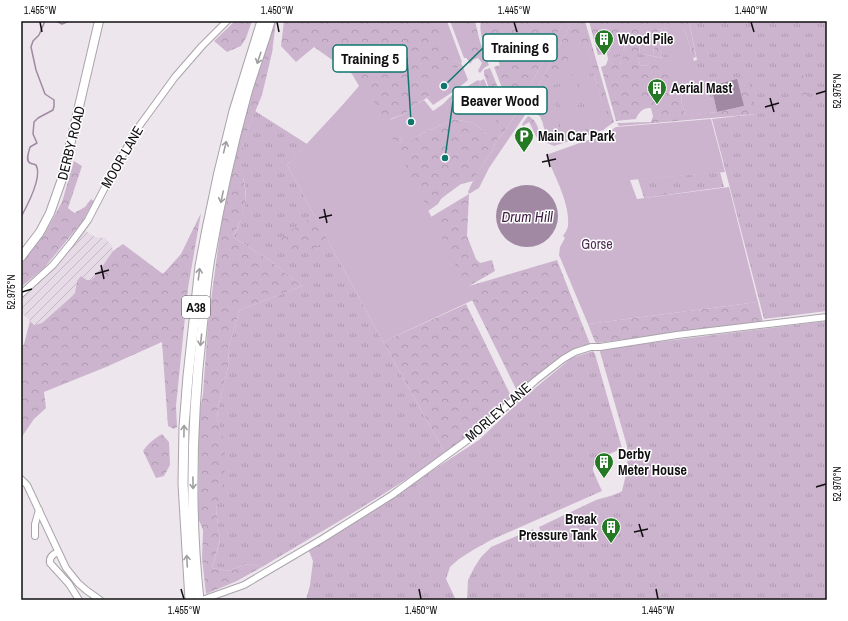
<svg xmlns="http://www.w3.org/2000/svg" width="848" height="621" viewBox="0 0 848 621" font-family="'Archivo Narrow',sans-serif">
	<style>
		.industrial { fill: url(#industrial-furrows) }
		.grass { fill: url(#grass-tufts) }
		.forest { fill: url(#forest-crowns) }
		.park { fill: #ccb4ce; fill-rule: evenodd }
		.water { fill: #a189a3 }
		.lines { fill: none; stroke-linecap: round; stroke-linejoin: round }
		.stream { stroke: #a189a3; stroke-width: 1.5 }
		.minor-casing { stroke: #a9a4aa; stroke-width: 8 }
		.major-casing { stroke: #a9a4aa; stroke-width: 10 }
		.highway-casing { stroke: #a9a4aa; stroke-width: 11 }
		.minor { stroke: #fff; stroke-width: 6 }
		.major { stroke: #fff; stroke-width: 8 }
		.highway { stroke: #fff; stroke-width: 9 }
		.oneway { stroke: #a09fa0 }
		.ticks { fill: none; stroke: #110f11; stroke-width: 1.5 }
		.labels { text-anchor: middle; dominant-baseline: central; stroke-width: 3; stroke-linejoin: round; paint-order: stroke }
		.shield { fill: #fff; stroke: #585758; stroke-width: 1 }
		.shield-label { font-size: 13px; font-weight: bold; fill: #110f11 }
		.poi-label { font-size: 14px; font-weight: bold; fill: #110f11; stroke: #fff; text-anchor: start }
		.street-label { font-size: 14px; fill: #110f11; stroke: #fff }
		.park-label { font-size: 14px; fill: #502d54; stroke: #fff }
		.water-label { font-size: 15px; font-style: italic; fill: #3d1b41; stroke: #fff }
		.leader { fill: none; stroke: #0f766e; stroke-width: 1.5 }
		.callout-dot { fill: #0f766e; stroke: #fff; stroke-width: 1.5 }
		.callout { fill: #fff; stroke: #0f766e; stroke-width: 1.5 }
		.callout-label { font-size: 15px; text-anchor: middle; font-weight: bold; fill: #110f11 }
		.neatline { fill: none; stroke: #110f11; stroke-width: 1.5 }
		.ticks-label { font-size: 10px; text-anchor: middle; fill: #110f11 }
	</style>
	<defs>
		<pattern id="industrial-furrows" width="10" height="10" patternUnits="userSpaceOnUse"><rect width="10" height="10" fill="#e5dae6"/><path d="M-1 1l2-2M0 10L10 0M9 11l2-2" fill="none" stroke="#c3bac4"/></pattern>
		<pattern id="grass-tufts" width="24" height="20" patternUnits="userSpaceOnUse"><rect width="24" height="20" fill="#ccb4ce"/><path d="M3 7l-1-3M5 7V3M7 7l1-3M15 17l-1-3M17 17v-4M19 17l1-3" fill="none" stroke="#ae9ab0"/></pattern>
		<pattern id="forest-crowns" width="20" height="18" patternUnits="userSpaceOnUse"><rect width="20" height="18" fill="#ccb4ce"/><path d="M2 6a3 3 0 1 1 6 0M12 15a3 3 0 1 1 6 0" fill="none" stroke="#ae9ab0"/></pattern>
	</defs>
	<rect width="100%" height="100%" fill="#ede7ed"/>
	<path class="industrial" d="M84 230 95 237 105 238 112 246 113 251 97 274 91 280H88L81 276 77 281 75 293 69 299 42 323 34 325 21 312V296L41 281 51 271Z"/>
	<g class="grass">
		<path d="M689 21H827V311L764 319 712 119 757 114 711 86 717 112 686 116 681 93 675 85 638 57H623L612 64 608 59 607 53 614 49 663 58 658 43 691 54 693 58 694 61 697 60Z"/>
		<path d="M585 42 601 99 610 121 556 140 546 135 543 123 540 116 531 111 532 110 540 93 567 50Z"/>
		<path d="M255 111 307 144 287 165 383 342 445 453C387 494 324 530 262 567L250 564 242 565 230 571 212 568 220 541 216 509 218 498 219 426 217 418 218 408 229 363 228 349 240 310 302 286 268 259 233 237C242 221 247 204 245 186 244 179 241 172 241 165 241 146 248 128 255 111Z"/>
		<path d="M720 172 724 187 644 198 638 179Z"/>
		<path d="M827 321V600H467L468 580 474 568 481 557 491 547 533 529 535 532 540 530 539 527 596 500C605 497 614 496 622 491 626 475 629 462 627 446L600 352 601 349Z"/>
		<path d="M593 351 595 354 622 448C614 453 592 459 593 470 594 474 600 486 602 491L491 540 473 550 459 559 450 567 446 579 456 600H306L310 585 313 561 309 551 479 440 523 398 563 365 570 359 577 356Z"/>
	</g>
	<g class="forest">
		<path d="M235 21H252L246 38 241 46 227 52 214 41Z"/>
		<path d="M273 21H276L272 53 262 95 248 129 243 147 241 165 245 188V204L242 218 233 237 268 259 302 286 240 310 228 349 229 363 218 408 217 418 223 437 225 451V465L224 478 216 509 220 540 212 568 230 571 242 565 250 564 262 567 237 581 206 594 202 558 203 530 198 518 199 443V415L203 394 208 323 220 233 231 172 246 106Z"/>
		<path d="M284 21H435L441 36 454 61 461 63 463 67 456 68 430 96 415 105 405 114 390 119 402 140 400 142 404 145 419 135 454 119 474 123 486 134 495 106 484 74V70L490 68 503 100 508 106 517 111 510 124 495 143 493 149 482 166 473 181 461 184 446 195 441 199 438 204 428 211 290 166 359 86 352 74 314 47 296 62 281 46Z"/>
		<path d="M466 21H475L480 42 489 65 484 68 480 73 478 71 482 63 478 58 473 60 470 64 467 58Z"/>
		<path d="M481 21H564L519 107 510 102 505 96 494 67 500 65 497 59 491 61C486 49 478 34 481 21Z"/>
		<path d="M572 21H585L614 122 603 130 554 146 545 142 546 135 556 140 609 121 601 99 585 42 567 63 549 79 540 93 532 110 530 112 526 111Z"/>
		<path d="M589 21H689L696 57 693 58 691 54 690 45 687 38 684 28H668L658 30V43L663 58 653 56 654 45 639 43 640 54 622 55 625 46 620 44 607 53 598 55Z"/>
		<path d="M632 56 638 57 640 65 650 66 651 59 664 61 667 69 672 76 675 85 681 93 682 104 686 116 717 112 744 106 737 79 747 76 757 114 619 126 617 123 651 122 653 116 651 108C643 107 638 113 636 119L616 121 601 67 606 65 608 59 612 64H620L623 57Z"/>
		<path d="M799 73H801V75H803L804 81 803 82 804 84 803 85 805 86V91L807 92 808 96 810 98 809 100 805 101 804 99H801L800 97 802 96 803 91 801 90 800 87 801 84 799 82V77L797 75Z"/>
		<path d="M478 80 480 81 486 100 487 109 484 113 480 111 483 108 481 100 483 94Z"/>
		<path d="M528 116C537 120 538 128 541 137L537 138 529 122 523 126 522 124Z"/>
		<path d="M74 161 82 166 68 208 74 213 85 207 91 199 94 201 82 222 44 268 21 287V264L45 233 62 202Z"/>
		<path d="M469 194 467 236 476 259 480 263 492 260 495 271 469 286 557 260 590 344C562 348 538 375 518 393L431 217Z"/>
		<path d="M201 213 188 288 176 406 177 427 174 429 168 426 162 342 106 367 44 392 46 408 34 419 21 438V348L24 344 30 321 34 325 42 323 69 299 75 293 77 281 81 276 87 280H91L97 274 113 251 123 244 163 274 181 254Z"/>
		<path d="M315 216 328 240 327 241 312 249 293 256 281 253 278 242 288 232Z"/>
		<path d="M758 302 763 322 597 343 595 342 588 324Z"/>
		<path d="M466 304 512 398 477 431 445 453 383 342Z"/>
		<path d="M162 434 169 442 170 465 164 476 156 478 143 451C148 443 154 439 162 434Z"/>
	</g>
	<g class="park">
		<path d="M435 21H447L462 62 461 63 454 61 448 58Z"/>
		<path d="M450 21H466L473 43 471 47 467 51V58H464Z"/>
		<path d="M564 21H572L526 111 519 107Z"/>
		<path d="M673 24 684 28 687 38 690 45 691 54 693 58 701 84 692 85 678 89 675 85 672 76 667 69 664 61 673 58 667 55 662 54 658 43 654 36 658 30 668 28Z"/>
		<path d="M645 40 650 41 654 45 653 56 640 54 639 43Z"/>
		<path d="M585 42 594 73 574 79 568 62 567 50Z"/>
		<path d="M619 44 625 46 622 55 619 54 608 57 607 53Z"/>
		<path d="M619 56 623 57 620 64H612L608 59Z"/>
		<path d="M638 57 651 59 650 66 640 65Z"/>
		<path d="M567 63 573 79 551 86 549 79Z"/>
		<path d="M451 66 456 68 463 67 468 80C458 89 445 97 433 105L427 98 430 96 427 85C434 73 438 72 451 66Z"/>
		<path d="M594 75 601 99 585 104 577 80Z"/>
		<path d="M484 79 499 116 491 129 486 134 474 123 454 119 419 135 404 146 400 142 402 140 389 120 405 114 415 105 424 100 433 111 443 104 451 96 478 80 483 94 481 100 483 108 480 111 484 113 487 109 485 104 486 100 480 81ZM473 96 475 101 474 111 471 106 465 109 466 114 464 113 463 108 466 105 471 103 469 98Z"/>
		<path d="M548 81 549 89H552L556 103 532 110 540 93Z"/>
		<path d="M364 82 473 300 383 342 287 165Z"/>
		<path d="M572 82 580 105 561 110 554 88Z"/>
		<path d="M700 89H702L710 113 686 116 682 104 681 93Z"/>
		<path d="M602 101 610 121 591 128 586 106Z"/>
		<path d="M556 104 558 113V118L543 123 540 116 531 111Z"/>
		<path d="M581 107 585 130 564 138 561 113Z"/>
		<path d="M517 111 525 115 489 168 479 188 469 194 468 192 470 187 476 175 493 149 495 143 510 124Z"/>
		<path d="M711 119 725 172 630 180 637 199 729 187 758 302 588 324 559 255 560 247 565 238 563 236C565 233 568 229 568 225 570 203 554 175 546 155L605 134 616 127Z"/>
		<path d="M558 120 560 139 556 140 546 135 543 124Z"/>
	</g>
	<g class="water">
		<path d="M737 79 744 106 717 112 711 86Z"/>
		<circle cx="527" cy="216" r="31"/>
	</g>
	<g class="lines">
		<g class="stream">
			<path d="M56 21 62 24 69 21"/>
			<path d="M21 217C27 206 43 177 36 165 34 164 32 164 30 163 25 160 29 152 30 147L37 143 33 134 34 122 38 118 53 110 54 106V100L45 94 36 70 31 47 33 41 39 35 45 21"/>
		</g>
		<defs>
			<g id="minor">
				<path d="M21 294 53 265 71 243 88 220 115 168 140 125 175 77 202 46 227 21"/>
				<path d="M21 479 27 485 66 568 78 583 86 590 100 600"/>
				<path d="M35 536V524L39 510"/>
				<path d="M58 552C53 554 49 557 50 563L69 584 79 600"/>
				<path d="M202 600 244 585 322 539 392 495 473 436 536 380 563 359 575 352 591 347H600L677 335 827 317"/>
			</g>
			<path id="major" d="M21 257 40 232 50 213 62 179 99 21"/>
			<g id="highway">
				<path d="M190 600 183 484 184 427 188 376 200 266 207 229 219 172 234 111 262 21"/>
				<path d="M199 600C189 509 192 418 202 328 205 303 206 277 211 253 220 200 232 147 246 96 253 71 263 46 270 21"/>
			</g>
		</defs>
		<use href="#minor" class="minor-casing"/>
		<use href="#major" class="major-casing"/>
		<use href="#highway" class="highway-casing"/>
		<use href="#minor" class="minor"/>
		<use href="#major" class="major"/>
		<use href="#highway" class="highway"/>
	</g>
	<defs><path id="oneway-shaft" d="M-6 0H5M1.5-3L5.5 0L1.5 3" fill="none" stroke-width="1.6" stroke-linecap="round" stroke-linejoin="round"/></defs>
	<g class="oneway">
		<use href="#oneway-shaft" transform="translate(259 58) rotate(108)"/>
		<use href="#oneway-shaft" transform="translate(225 147) rotate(-76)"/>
		<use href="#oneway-shaft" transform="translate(222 197) rotate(102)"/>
		<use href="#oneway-shaft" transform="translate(199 274) rotate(-83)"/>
		<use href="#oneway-shaft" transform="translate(201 340) rotate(96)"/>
		<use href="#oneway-shaft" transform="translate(184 431) rotate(-89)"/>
		<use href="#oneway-shaft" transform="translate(193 483) rotate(89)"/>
		<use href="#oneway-shaft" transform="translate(187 561) rotate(-93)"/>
	</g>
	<path class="ticks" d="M40 22 42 32M277 22 279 32M514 22 517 32M751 22 754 32M816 94 826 91M770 98 774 112M765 107 779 103M547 154 550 167M542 162 556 159M324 209 327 223M319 218 332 215M101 265 104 279M95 274 109 270M22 292 32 289M816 487 826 484M639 524 643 537M634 532 648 529M181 589 184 599M419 589 421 599M656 589 658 599"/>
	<defs>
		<symbol id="building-pin" viewBox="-11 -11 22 30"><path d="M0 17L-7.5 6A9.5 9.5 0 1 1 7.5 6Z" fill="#257925" stroke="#fff"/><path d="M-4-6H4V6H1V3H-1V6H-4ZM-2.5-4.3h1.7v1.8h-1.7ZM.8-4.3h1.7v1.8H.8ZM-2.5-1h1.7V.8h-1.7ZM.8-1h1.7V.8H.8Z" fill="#fff"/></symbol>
		<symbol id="parking-pin" viewBox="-11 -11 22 30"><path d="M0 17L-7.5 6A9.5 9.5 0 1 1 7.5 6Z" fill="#257925" stroke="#fff"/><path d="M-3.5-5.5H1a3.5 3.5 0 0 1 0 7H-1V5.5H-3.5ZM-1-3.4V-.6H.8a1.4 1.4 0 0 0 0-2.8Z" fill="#fff"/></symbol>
	</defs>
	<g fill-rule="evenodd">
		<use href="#building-pin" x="593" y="28" width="22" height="30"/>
		<use href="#building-pin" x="646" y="77" width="22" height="30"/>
		<use href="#parking-pin" x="513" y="125" width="22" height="30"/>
		<use href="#building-pin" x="593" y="451" width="22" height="30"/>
		<use href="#building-pin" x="600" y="516" width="22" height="30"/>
	</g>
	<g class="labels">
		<rect class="shield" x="182" y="296" width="28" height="22" rx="3"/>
		<g class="shield-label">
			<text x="196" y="307">A38</text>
		</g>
		<g class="poi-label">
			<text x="618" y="39">Wood Pile</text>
			<text x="671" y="88">Aerial Mast</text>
			<text x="538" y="136">Main Car Park</text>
			<text x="618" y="454">Derby<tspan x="618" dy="16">Meter House</tspan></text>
			<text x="597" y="519" text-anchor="end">Break<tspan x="597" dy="16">Pressure Tank</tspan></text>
		</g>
		<g class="street-label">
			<text transform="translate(71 143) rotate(-76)">DERBY ROAD</text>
			<text transform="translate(122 157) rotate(-60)">MOOR LANE</text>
			<text transform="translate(498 412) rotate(-41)">MORLEY LANE</text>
		</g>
		<g class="park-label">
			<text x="597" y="244">Gorse</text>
		</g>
		<g class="water-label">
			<text x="527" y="216">Drum Hill</text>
		</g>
	</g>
	<path class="leader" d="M444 86L483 48M411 122L407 58M445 158L453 101"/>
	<g class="callout-dot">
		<circle cx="444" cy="86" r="4"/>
		<circle cx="411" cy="122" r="4"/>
		<circle cx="445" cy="158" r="4"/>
	</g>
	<g class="callout">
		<rect x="483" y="34" width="74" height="27" rx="4"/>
		<rect x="333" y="45" width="74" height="27" rx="4"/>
		<rect x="453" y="87" width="94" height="27" rx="4"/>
	</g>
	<g class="callout-label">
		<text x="520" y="53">Training 6</text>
		<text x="370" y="64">Training 5</text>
		<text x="500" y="106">Beaver Wood</text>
	</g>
	<rect width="848" height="621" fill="none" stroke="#ffffff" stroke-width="44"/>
	<rect x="22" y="22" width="804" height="577" class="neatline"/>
	<g class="ticks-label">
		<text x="40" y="14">1.455°W</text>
		<text x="277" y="14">1.450°W</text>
		<text x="514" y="14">1.445°W</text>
		<text x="751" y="14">1.440°W</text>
		<text transform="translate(837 91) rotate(-90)" y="4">52.975°N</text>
		<text transform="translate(11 292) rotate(-90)" y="4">52.975°N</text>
		<text transform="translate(837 484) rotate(-90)" y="4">52.970°N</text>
		<text x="184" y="614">1.455°W</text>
		<text x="421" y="614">1.450°W</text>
		<text x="658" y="614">1.445°W</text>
	</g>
</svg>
